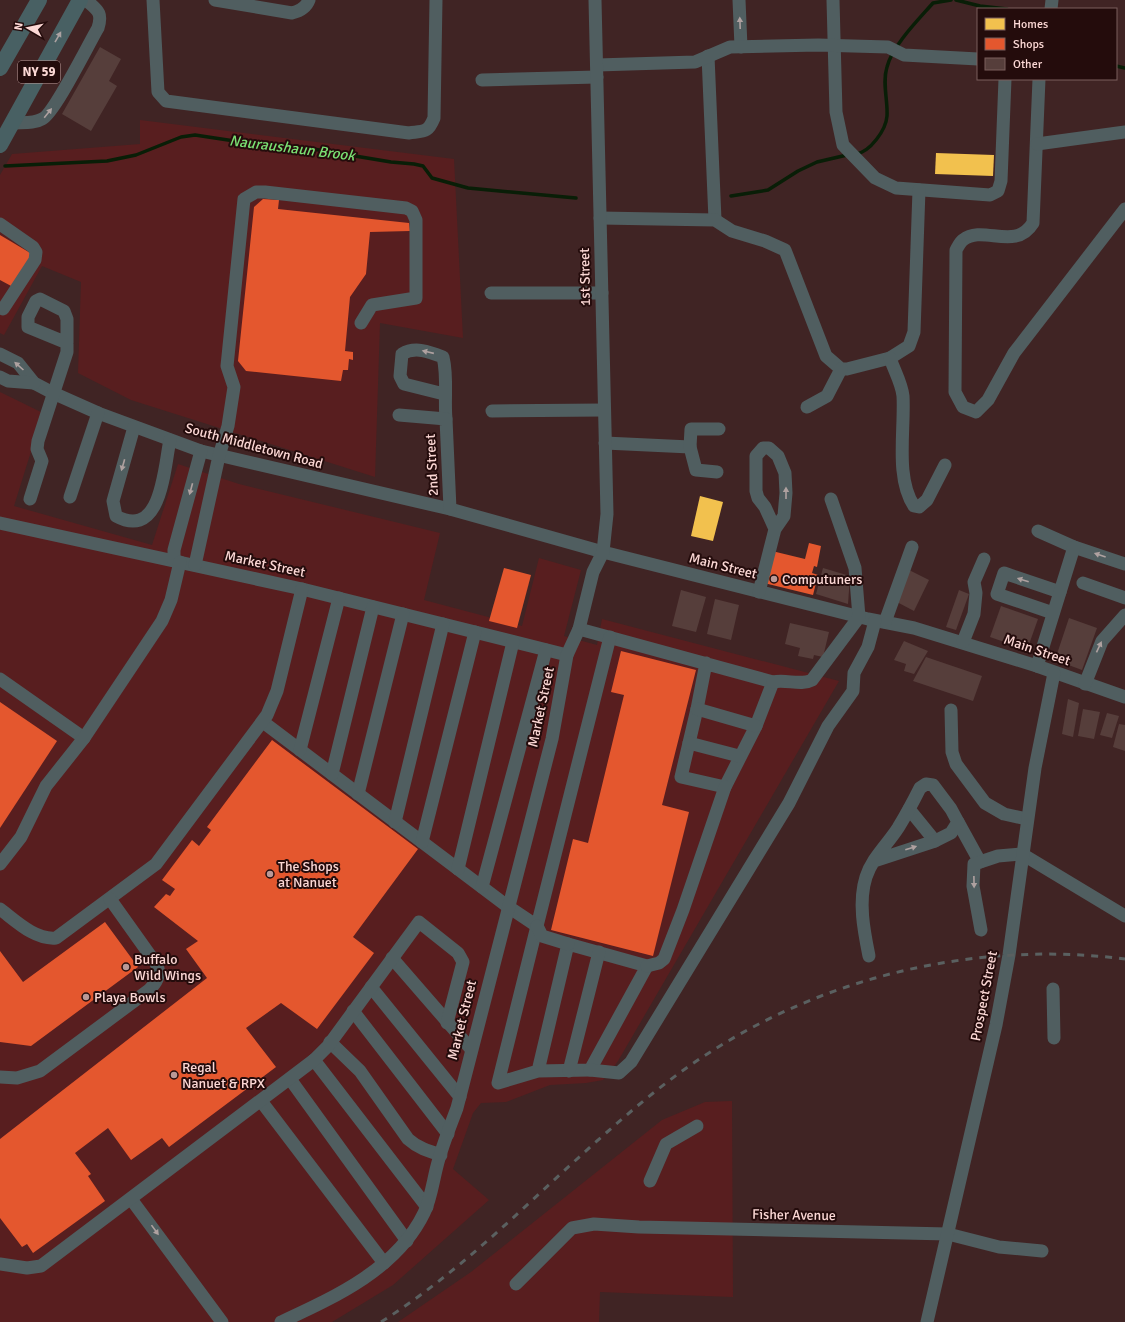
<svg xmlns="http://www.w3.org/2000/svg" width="1125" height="1322" viewBox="0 0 1125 1322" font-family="Signika,sans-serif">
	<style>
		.built { fill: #581e1f }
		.homes { fill: #f2c14e }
		.shops { fill: #e4572e }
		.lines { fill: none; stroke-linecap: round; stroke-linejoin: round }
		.stream { stroke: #091e07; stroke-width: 3.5 }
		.building { fill: #563e3b }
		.minor { stroke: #505e60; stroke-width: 13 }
		.major { stroke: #486063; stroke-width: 16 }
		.rail { stroke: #5a6060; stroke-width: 3; stroke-dasharray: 7 7; stroke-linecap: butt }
		.oneway { fill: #afa1a0 }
		.oneway2 { fill: #aba2a2 }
		.poi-dot { fill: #ba9997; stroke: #240c0c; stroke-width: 1.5 }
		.labels { text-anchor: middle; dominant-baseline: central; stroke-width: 4; stroke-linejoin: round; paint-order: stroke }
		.shield { fill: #240c0c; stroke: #bb9b99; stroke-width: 1 }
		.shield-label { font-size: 13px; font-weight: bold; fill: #fcd8d5 }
		.street-label { font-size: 14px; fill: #fcd8d5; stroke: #240c0c }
		.poi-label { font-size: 14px; fill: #fcd8d5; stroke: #240c0c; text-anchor: start }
		.water-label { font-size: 15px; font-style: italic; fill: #7ae073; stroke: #240c0c }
	</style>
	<rect width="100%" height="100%" fill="#402424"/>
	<g class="built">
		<path d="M140 120 454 159 463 338 380 323 375 477 131 400 78 373 81 282 42 266 4 335 0 333V175L12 154 140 144Z"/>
		<path d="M0 392 43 413 14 506 152 545 178 464 239 484 440 533 424 600 522 626 539 558 581 570 564 636 597 645 602 619 839 681 618 1061 609 1073 603 1080 586 1083 550 1085 506 1102 481 1103 473 1113 453 1169 489 1200 393 1285 332 1322H0Z"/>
		<path d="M732 1101 733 1297 600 1292 599 1322H398L471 1272 662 1120 705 1102Z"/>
	</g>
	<g class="homes">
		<path d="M936 153 994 155 993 176 935 174Z"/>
		<path d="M700 496 723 502 713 541 691 536Z"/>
	</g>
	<g class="shops">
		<path d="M263 199 279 200 278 209 409 223 410 231 370 232 366 274 350 297 345 351 353 352V360L349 359 348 370H343L341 381 246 371 238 361 254 207Z"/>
		<path d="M0 235 32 254 13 287 0 280Z"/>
		<path d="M809 543 821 546 817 567 814 566 812 573 818 575 813 595 764 583 772 551 805 559Z"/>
		<path d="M504 568 531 575 517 628 489 621Z"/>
		<path d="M621 651 696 670 662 805 689 812 653 956 551 930 573 839 588 843 624 695 611 692Z"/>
		<path d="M0 702 57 741 0 828Z"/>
		<path d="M272 740 418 849 353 937 374 953 317 1029 281 1003 246 1028 276 1067 169 1147 162 1138 131 1160 108 1128 75 1153 91 1174 88 1176 105 1201 33 1253 27 1244 22 1247 0 1218V1139L207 978 186 949 198 941 154 907 166 894 170 896 175 889 162 880 192 840 199 846 211 830 207 827Z"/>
		<path d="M105 922 138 967 31 1046 0 1042V951L23 982Z"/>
	</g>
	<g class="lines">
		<g class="stream">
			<path d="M956 0 980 6 1007 9"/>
			<path d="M1116 66 1125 68"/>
			<path d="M856 154C870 152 886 130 887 116 888 100 882 83 887 67 892 46 919 19 933 3L951 0"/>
			<path d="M5 166 107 161 136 155 181 137 195 135 267 146 307 148 391 162 414 164 423 166 432 178 468 188 576 198"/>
			<path d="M731 196 768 190 798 171 817 162 847 155"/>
		</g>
	</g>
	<g class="building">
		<path d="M100 47 121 59 109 81 117 86 91 131 62 114Z"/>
		<path d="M823 568 850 576 848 604 816 594Z"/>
		<path d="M909 570 929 580 914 611 895 601Z"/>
		<path d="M681 590 706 597 696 632 672 626Z"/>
		<path d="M959 590 969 594 956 630 946 627Z"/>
		<path d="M715 599 739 605 731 640 707 634Z"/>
		<path d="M1001 606 1038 619 1027 650 990 637Z"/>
		<path d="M1069 618 1097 628 1082 670 1055 660Z"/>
		<path d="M790 623 829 632 823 657 814 655 813 659 798 656 800 648 785 644Z"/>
		<path d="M904 641 928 651 914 674 904 671 906 664 894 660Z"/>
		<path d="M926 657 982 676 973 701 913 681Z"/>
		<path d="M1068 699 1079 703 1073 737 1062 734Z"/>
		<path d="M1083 709 1100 712 1094 739 1078 736Z"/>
		<path d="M1107 713 1119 716 1112 738 1100 735Z"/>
		<path d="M1119 724 1125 725V751L1113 747Z"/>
	</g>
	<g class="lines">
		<g class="minor">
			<path d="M153 0 158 92 166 101 409 133C424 131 428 133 434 118L436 0"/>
			<path d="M215 0 292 13C300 11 306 8 309 0"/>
			<path d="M739 0 741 47"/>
			<path d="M833 0 836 112 843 145 875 178 896 188 990 195 998 191 1001 181 1005 79"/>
			<path d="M1051 9 1052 0"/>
			<path d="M708 56 715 220"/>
			<path d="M597 65 695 62 730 47 818 45 888 47 904 55 978 59"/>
			<path d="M1039 79 1033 223C1015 252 983 224 963 240 960 242 958 247 956 250L955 392 963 407 976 412 988 400 1014 353 1125 209"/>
			<path d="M482 80 597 77"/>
			<path d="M12 123C21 122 34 124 42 119 54 114 89 43 98 28 103 12 97 10 86 0"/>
			<path d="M1037 144 1125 132"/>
			<path d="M600 218 715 220 732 231 765 241 785 250 826 356 841 369H847L890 358 909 346 914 332 919 190"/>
			<path d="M0 224 33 247 36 252 35 260 3 309"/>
			<path d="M491 293H602"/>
			<path d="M0 354 18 363 34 383 53 393 98 413 201 451 450 509 603 552 868 619 914 628 1037 666 1125 697"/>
			<path d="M890 358C894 370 902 384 903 396 905 429 895 478 914 506L919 507 927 500 945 465"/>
			<path d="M0 377 8 381 34 383"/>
			<path d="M444 394 404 384 400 376 402 354C415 346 430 352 443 357 448 377 444 399 446 419"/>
			<path d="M807 407 827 396 841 369"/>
			<path d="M492 411 604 410"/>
			<path d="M399 415 446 419 450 509"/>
			<path d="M134 427 113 501 116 516C162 541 164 467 170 440"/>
			<path d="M605 443 690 447"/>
			<path d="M717 472 696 470 690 447 691 429H719"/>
			<path d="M70 497 98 413"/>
			<path d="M30 499 42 461 37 449 38 441 67 352V319L64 311 40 299 36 301 28 317V327L67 343"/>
			<path d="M0 523 302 589 567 655"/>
			<path d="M1038 531 1074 547 1125 564"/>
			<path d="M174 561V550L201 451"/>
			<path d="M195 565 219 456 228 426 234 387 227 366 244 199 256 192H265L406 208 412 211 416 220V298L372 305 361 323"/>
			<path d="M1083 583 1125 598"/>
			<path d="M759 592 775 529 784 516 786 493 785 473 778 456 769 448H763L756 456V491L758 498 765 507 775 529"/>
			<path d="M1053 613 997 594 1004 573 1060 592"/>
			<path d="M885 622 912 547"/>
			<path d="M579 629 773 682 756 726 725 787 681 777 697 709 706 663"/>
			<path d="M963 642 974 614 976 593 974 582 984 559"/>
			<path d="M1037 666 1074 547"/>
			<path d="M0 679 84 738"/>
			<path d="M773 682C786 679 801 686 812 680L859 617 855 568 831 499"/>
			<path d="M1085 684 1102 641 1125 615"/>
			<path d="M697 709 756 726"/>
			<path d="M951 710 952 752 956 764 985 803 1004 814 1027 819"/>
			<path d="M263 722 507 906 537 926 610 637"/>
			<path d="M689 743 739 756"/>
			<path d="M300 750 339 598"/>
			<path d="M332 774 373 607"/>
			<path d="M358 794 403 614"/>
			<path d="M909 809 935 841"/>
			<path d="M395 822 443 624"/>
			<path d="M958 822 980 862"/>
			<path d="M422 842 475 632"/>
			<path d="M0 864 21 837 46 786 84 738 162 621 171 600 180 562"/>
			<path d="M458 869 513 642"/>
			<path d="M482 887 546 650"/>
			<path d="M0 909C16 921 35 940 56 938L156 864 267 715 277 691 302 589"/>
			<path d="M537 926 498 1083 538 1071 568 944 647 966 590 1070 538 1071"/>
			<path d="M537 926 542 936 568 944"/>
			<path d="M981 930 973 886 974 864 998 856 1022 854 1125 916"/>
			<path d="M869 956C864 931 858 902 866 877 872 858 887 845 898 828 906 815 913 802 920 788L926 784 933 785 951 809 958 822 951 833 935 841 874 861"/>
			<path d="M392 958 471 1049"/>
			<path d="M647 966 659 963 664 959 683 910 725 787"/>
			<path d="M371 987 460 1097"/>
			<path d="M1053 989 1054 1038"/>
			<path d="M353 1011 448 1134"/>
			<path d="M330 1042 360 1071 408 1139C418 1148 428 1151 441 1155"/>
			<path d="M314 1060 427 1207"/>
			<path d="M590 1070 619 1073 631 1062 789 803 828 726 853 691 854 673 868 647 875 621"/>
			<path d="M569 1071 599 952"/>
			<path d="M0 1077 17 1078 40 1071 149 990C156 983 161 976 157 965L110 899"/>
			<path d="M290 1079 407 1241"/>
			<path d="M261 1101 384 1263"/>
			<path d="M650 1181 666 1144 697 1126"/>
			<path d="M131 1199 222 1322"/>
			<path d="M0 1264 27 1268 41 1266 314 1060 328 1046 419 922 458 953 463 962 447 1023"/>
			<path d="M516 1284 572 1228 594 1224 639 1227 948 1234 999 1247 1042 1251"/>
			<path d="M281 1322C335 1297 397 1269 424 1213 431 1199 433 1181 437 1166 442 1146 450 1127 457 1108L552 739 567 655 579 629 593 572 603 552 607 514 595 0"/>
			<path d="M927 1322 996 1025 1009 955 1035 768 1054 673"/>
		</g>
		<g class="major">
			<path d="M0 68 39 0"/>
			<path d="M0 145 80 0"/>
		</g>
		<path class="rail" d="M381 1322C465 1269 532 1198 606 1133 640 1103 676 1073 715 1049 836 973 983 941 1125 959"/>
	</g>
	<defs><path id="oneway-solid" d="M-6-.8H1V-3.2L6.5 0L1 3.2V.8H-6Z"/></defs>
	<g class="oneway">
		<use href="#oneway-solid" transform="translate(740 23) rotate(-92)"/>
		<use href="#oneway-solid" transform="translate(48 113) rotate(-51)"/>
		<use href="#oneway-solid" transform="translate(428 352) rotate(-167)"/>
		<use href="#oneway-solid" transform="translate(19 366) rotate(-138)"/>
		<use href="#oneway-solid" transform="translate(123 465) rotate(106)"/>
		<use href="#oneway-solid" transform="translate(191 489) rotate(105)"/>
		<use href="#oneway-solid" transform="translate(786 493) rotate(-90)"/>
		<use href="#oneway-solid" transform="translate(1100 555) rotate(-161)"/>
		<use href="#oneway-solid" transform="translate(1023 580) rotate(-162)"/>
		<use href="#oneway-solid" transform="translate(1099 647) rotate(-65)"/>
		<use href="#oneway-solid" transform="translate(911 848) rotate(-18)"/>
		<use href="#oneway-solid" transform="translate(974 882) rotate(89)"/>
		<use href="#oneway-solid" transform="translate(155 1230) rotate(54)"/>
	</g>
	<use class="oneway2" href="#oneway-solid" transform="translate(58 37) rotate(-60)"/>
	<g class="poi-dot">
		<circle cx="774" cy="579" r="4"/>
		<circle cx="270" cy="874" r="4"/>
		<circle cx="126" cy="967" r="4"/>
		<circle cx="86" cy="997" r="4"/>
		<circle cx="174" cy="1075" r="4"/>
	</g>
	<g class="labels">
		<rect class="shield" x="18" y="61" width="42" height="22" rx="3"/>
		<g class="shield-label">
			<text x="39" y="72">NY 59</text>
		</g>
		<g class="street-label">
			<text transform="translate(585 277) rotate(-91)">1st Street</text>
			<text transform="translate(254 446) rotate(15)">South Middletown Road</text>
			<text transform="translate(432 465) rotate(-93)">2nd Street</text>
			<text transform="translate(265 564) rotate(12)">Market Street</text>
			<text transform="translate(723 566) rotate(14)">Main Street</text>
			<text transform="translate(1037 650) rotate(19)">Main Street</text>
			<text transform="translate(541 707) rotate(-78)">Market Street</text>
			<text transform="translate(984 996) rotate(-79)">Prospect Street</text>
			<text transform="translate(462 1020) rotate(-76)">Market Street</text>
			<text transform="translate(794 1215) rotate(1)">Fisher Avenue</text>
		</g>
		<g class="poi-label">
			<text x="782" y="579">Computuners</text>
			<text x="278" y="866">The Shops<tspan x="278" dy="16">at Nanuet</tspan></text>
			<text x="134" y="959">Buffalo<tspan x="134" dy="16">Wild Wings</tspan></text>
			<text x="94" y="997">Playa Bowls</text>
			<text x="182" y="1067">Regal<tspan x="182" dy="16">Nanuet &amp; RPX</tspan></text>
		</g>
		<g class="water-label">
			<text transform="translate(292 148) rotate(7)">Nauraushaun Brook</text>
		</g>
	</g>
	<rect x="977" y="8" width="140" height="72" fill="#240c0c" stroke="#7a5e5c"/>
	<rect x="985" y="18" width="20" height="12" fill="#f2c14e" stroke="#7a5e5c"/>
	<text x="1013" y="28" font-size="12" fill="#fcd8d5">Homes</text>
	<rect x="985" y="38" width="20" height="12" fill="#e4572e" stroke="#7a5e5c"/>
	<text x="1013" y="48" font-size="12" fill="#fcd8d5">Shops</text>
	<rect x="985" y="58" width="20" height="12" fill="#563e3b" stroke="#7a5e5c"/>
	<text x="1013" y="68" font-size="12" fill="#fcd8d5">Other</text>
	<g transform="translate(28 28) rotate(279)" stroke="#240c0c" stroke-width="3" paint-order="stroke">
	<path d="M0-3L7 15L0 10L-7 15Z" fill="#fcd8d5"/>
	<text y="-6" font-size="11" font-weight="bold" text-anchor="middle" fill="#fcd8d5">N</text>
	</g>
</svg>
